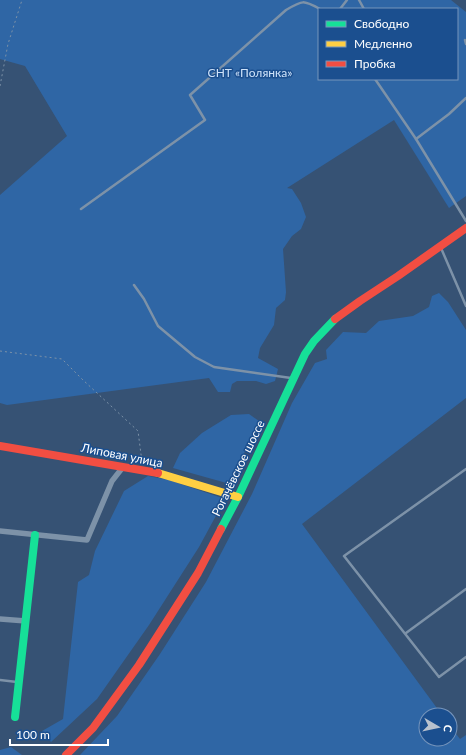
<svg xmlns="http://www.w3.org/2000/svg" width="466" height="755" viewBox="0 0 466 755" font-family="Lato,sans-serif">
	<style>
		.green { fill: #2f66a5; fill-rule: evenodd }
		.lines { fill: none; stroke-linecap: round; stroke-linejoin: round }
		.path { stroke: #7d92a8; stroke-width: 1; stroke-dasharray: 2 3; stroke-linecap: butt }
		.lane { stroke: #7d92a8; stroke-width: 2.5 }
		.street { stroke: #7d92a8; stroke-width: 5.5 }
		.fast { stroke: #16e098; stroke-width: 8 }
		.slow { stroke: #ffcf43; stroke-width: 8 }
		.jam { stroke: #f24e42; stroke-width: 8 }
		.labels { text-anchor: middle; dominant-baseline: central; stroke-width: 3; stroke-linejoin: round; paint-order: stroke }
		.park-label { font-size: 12px; fill: #cfe3fa; stroke: #1b4f8f }
		.street-label { font-size: 12px; fill: #fff; stroke: #1b4f8f }
	</style>
	<rect width="100%" height="100%" fill="#365274"/>
	<g class="green">
		<path d="M0 0H451L466 12V196L449 208 394 120 287 188 292 189 301 203 306 217 301 229 292 236 283 249 286 292 285 300 276 308 274 325 260 348 258 358 278 369 275 381 266 384 256 381H237L232 384 230 392H218L209 378 7 405 0 403V195L67 136 25 66 0 59ZM319 9H457V79H319Z"/>
		<path d="M439 293 448 302 466 330V398L302 524 442 715H426V739H450V726L460 739 466 735V755H80L117 716 160 654 206 582 252 494 292 403 315 363 327 359 326 350 343 332 366 333 379 321 413 316 429 307 432 296Z"/>
		<path d="M249 414 259 421 230 484 173 468 180 453 202 433 231 415Z"/>
		<path d="M148 476 169 480 225 499 199 547 149 625 97 699 51 742 42 731 63 719 78 582 89 575 95 551 124 491Z"/>
		<path d="M11 747 22 755H0V750Z"/>
	</g>
	<g class="lines">
		<g class="path">
			<path d="M0 86 8 44 22 0"/>
			<path d="M0 351 62 359 83 380 138 431 142 462"/>
		</g>
		<g class="lane">
			<path d="M359 0 364 9"/>
			<path d="M340 9 347 0"/>
			<path d="M465 40 466 44"/>
			<path d="M375 79 416 139 449 114 466 98"/>
			<path d="M416 139 466 221"/>
			<path d="M81 209 205 120 190 95 286 10C303 0 303 0 320 9"/>
			<path d="M441 248 466 306"/>
			<path d="M134 285 144 299 158 326 195 357 214 367 291 378"/>
			<path d="M466 469 344 556 439 677 466 657"/>
			<path d="M406 633 466 589"/>
			<path d="M0 680 17 682"/>
		</g>
		<g class="street">
			<path d="M0 531 87 540 112 481 123 467"/>
			<path d="M0 619 26 621"/>
		</g>
		<g class="fast">
			<path d="M221 529 238 497 305 354 314 341 335 319"/>
			<path d="M15 717 35 535"/>
		</g>
		<path class="slow" d="M158 473 238 497"/>
		<g class="jam">
			<path d="M335 319 360 301 398 276 466 228"/>
			<path d="M0 446 158 473"/>
			<path d="M66 755 93 728 139 665 198 573 221 529"/>
		</g>
	</g>
	<g class="labels">
		<g class="park-label">
			<text x="250" y="72">СНТ «Полянка»</text>
		</g>
		<g class="street-label">
			<text transform="translate(122 455) rotate(11)">Липовая улица</text>
			<text transform="translate(238 468) rotate(-64)">Рогачёвское шоссе</text>
		</g>
	</g>
	<rect x="318" y="8" width="140" height="72" fill="#1b4f8f" stroke="#7695bc"/>
	<rect x="326" y="21" width="20" height="6" fill="#16e098" stroke="#7695bc"/>
	<text x="354" y="28" font-size="12" fill="#ffffff">Свободно</text>
	<rect x="326" y="41" width="20" height="6" fill="#ffcf43" stroke="#7695bc"/>
	<text x="354" y="48" font-size="12" fill="#ffffff">Медленно</text>
	<rect x="326" y="61" width="20" height="6" fill="#f24e42" stroke="#7695bc"/>
	<text x="354" y="68" font-size="12" fill="#ffffff">Пробка</text>
	<g transform="translate(438 727) rotate(99)"><circle r="19" fill="#1b4f8f" stroke="#7695bc"/>
	<path d="M0-3L7 15L0 10L-7 15Z" fill="#b9c2ce"/>
	<text y="-6" font-size="11" font-weight="bold" text-anchor="middle" fill="#ffffff">С</text>
	</g>
	<path d="M10 739v6h98v-6" fill="none" stroke="#ffffff" stroke-width="2"/>
	<text x="16" y="739" font-size="12" fill="#ffffff" stroke="#1b4f8f" stroke-width="3" paint-order="stroke">100 m</text>
</svg>
